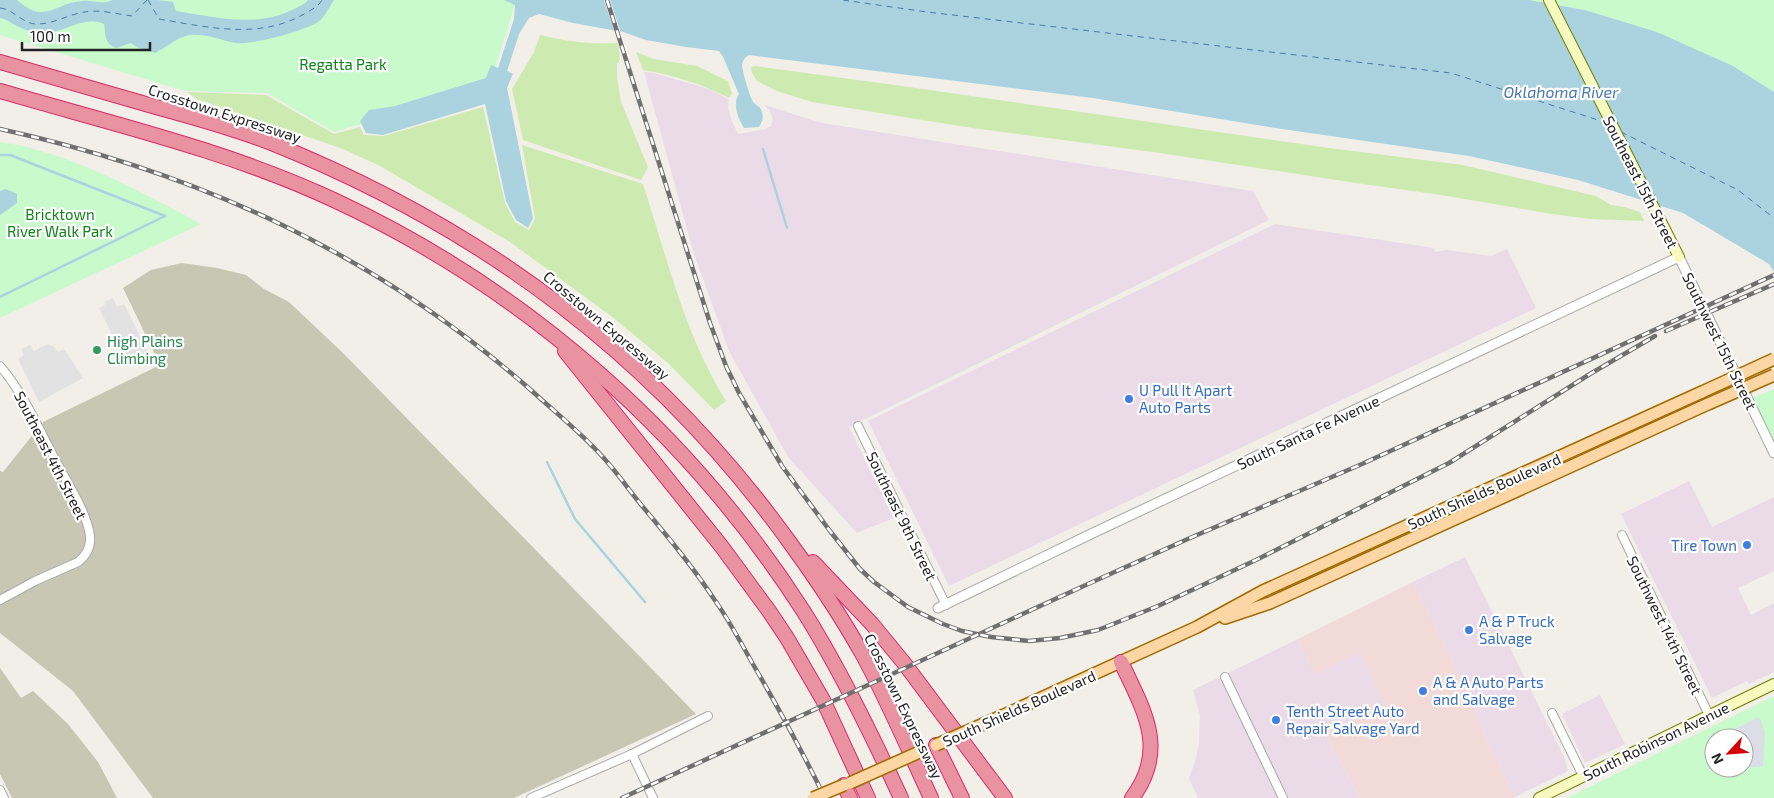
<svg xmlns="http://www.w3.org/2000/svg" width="1774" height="798" viewBox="0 0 1774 798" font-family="'Exo 2',sans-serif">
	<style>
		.commercial { fill: #f2dad9 }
		.industrial { fill: #ebdbe8 }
		.construction { fill: #c7c7b4 }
		.grass { fill: #cdebb0 }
		.park { fill: #c8facc; fill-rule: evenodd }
		.parking { fill: #e2e2e2 }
		.plaza { fill: #dddde8 }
		.water { fill: #aad3df }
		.pier { fill: #fff }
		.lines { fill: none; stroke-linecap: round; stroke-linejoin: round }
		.stream { stroke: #aad3df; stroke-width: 2.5 }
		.ferry { stroke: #4a7aab; stroke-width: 1; stroke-dasharray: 6 5; stroke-linecap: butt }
		.minor-casing { stroke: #a9a9a9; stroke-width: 10 }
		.tertiary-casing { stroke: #a9a9a9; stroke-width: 11 }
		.secondary-casing { stroke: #707d05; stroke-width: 12 }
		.primary-casing { stroke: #a06b00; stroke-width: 14 }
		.motorway-casing { stroke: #dc2a67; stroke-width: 16 }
		.minor { stroke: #fff; stroke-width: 8 }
		.tertiary { stroke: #fff; stroke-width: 9 }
		.secondary { stroke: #f7fabf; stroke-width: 10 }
		.primary { stroke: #fcd6a4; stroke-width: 11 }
		.motorway { stroke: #e892a2; stroke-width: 14 }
		.rail-casing { stroke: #707070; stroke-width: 4.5 }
		.rail { stroke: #fff; stroke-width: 2.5; stroke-dasharray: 8; stroke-linecap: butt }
		.primary-bridge-casing { stroke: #a06b00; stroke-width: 14; stroke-linecap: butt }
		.primary-bridge { stroke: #fcd6a4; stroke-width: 11 }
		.leisure-dot { fill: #2e9e5b; stroke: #fff; stroke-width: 2 }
		.shop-dot { fill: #3f7fe0; stroke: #fff; stroke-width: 2 }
		.labels { text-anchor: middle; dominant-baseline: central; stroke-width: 4.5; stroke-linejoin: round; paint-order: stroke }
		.park-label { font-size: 15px; fill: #0c8416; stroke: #fff }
		.street-label { font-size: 15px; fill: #222; stroke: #fff }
		.leisure-label { font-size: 15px; fill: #27864d; stroke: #fff; text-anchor: start }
		.shop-label { font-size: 15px; fill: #366cbe; stroke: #fff; text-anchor: start }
		.water-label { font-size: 16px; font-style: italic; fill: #4a7aab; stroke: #fff }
	</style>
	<rect width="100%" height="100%" fill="#f2efe9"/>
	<path class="commercial" d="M1413 582 1474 706 1488 742 1515 797 1513 798H1360L1325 734 1385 704 1315 675 1298 639Z"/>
	<g class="industrial">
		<path d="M644 72 654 73 709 89 729 99 728 108 732 121 738 134 765 129 771 126 773 120 770 111 764 105 822 123 1253 191 1269 220 849 427 894 518 857 533 788 457 729 351 693 251Z"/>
		<path d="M1275 224 1434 248 1435 252 1447 250 1491 256 1507 249 1536 308 949 586 868 421Z"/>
		<path d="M1689 481 1712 527 1774 497V571L1738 588 1751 615 1774 603V672L1749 684 1747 681 1712 698 1621 514Z"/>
		<path d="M1465 557 1565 759 1568 771 1515 797 1488 742 1474 706 1413 582Z"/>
		<path d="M1298 639 1315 675 1360 652 1385 704 1325 734 1360 798H1198L1189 778 1195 762 1199 743 1200 715 1193 690Z"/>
		<path d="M1600 695 1625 744 1585 763 1562 714Z"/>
	</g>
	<g class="construction">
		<path d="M182 263 217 268 246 275 264 289 289 302 343 353 696 714 514 798H153L73 691 0 633V471L3 472 43 422 160 365 123 288 151 270Z"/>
		<path d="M0 668 21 698 33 691 68 724 98 762 117 798H12L0 774Z"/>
	</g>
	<g class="grass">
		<path d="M540 35C570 42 587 44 618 43L620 60 617 64V78L621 102 648 167 641 180 523 140 512 89 534 52Z"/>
		<path d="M636 52 654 59 697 66 728 81 732 93 729 98C702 84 673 75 643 70Z"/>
		<path d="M755 66 909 87 1322 147 1463 165 1596 196 1611 205 1625 207 1640 212 1644 221 1590 219 1552 214 1441 195 1356 183 1160 153 972 128 812 102 777 91 757 81 752 73 751 67Z"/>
		<path d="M187 92 266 95 334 134 360 127 364 135 384 136 483 107 505 203 515 222 529 230 535 218 522 145 643 184C667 258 685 335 726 401L714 410 668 363 611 316 510 242 380 166 343 149 197 99Z"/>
	</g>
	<g class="park">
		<path d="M0 0H504L515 4 489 87 334 132 267 93 185 91 0 35Z"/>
		<path d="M1529 0H1774V92L1733 66 1657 32 1585 10Z"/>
		<path d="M0 142C67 151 142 192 201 224L0 318Z"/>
		<path d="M1774 389V441L1753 398Z"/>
		<path d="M1774 696V798H1567ZM1714 738H1744V768H1714Z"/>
	</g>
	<g class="parking">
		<path d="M113 298 117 307 124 304 150 356 128 367 99 308 105 305 104 302Z"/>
		<path d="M48 344 54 347 58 352 64 349 83 378 39 402 18 359 24 355 21 349 30 345 34 351Z"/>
	</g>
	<path class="plaza" d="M1759 717 1765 732 1763 766 1746 768 1744 764V738H1732L1729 732Z"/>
	<g class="water">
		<path d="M0 0H17C46 26 55 2 83 1 94 0 102 5 113 0H157L173 2 176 11C215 17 255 28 292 10 297 7 305 5 308 0H334C329 7 325 17 318 22 304 31 252 45 236 43 220 40 206 33 190 35 177 37 167 47 155 53L139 48 131 43 116 48C104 43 106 36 104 24 87 15 68 30 51 32 39 34 28 32 17 26 11 23 7 19 0 18Z"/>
		<path d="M504 0H1529L1585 10 1657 32 1733 66 1774 92V272L1769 264 1683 213 1578 180 1469 156 1269 127 1093 98 749 55C745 57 743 60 742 64 742 71 750 98 754 103 757 106 761 107 762 112 764 117 762 122 759 127L744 128C738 118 732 104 739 94L723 57 719 51 686 47 646 40 623 32 573 23 539 14 529 18 519 34 507 71 513 74 507 88 533 218 528 228 516 220 506 201 485 104 383 135 366 133 360 121 369 110 395 106 486 78 491 65 498 68 514 19 515 5Z"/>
		<path d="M6 189 17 194V203L0 215V191Z"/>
	</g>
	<path class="pier" d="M604 0H610L629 58 624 59Z"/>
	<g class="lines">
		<g class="stream">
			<path d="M763 149 787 228"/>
			<path d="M0 155H10L165 216"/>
			<path d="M0 297 165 216"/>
			<path d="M547 462 575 519 645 602"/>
		</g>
		<g class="ferry">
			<path d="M148 0 159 19C207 27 259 40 304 14 311 10 318 7 322 0"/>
			<path d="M843 0 927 12 1451 73 1595 119 1608 126"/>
			<path d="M0 8C13 9 22 23 35 24 52 25 69 14 85 12 99 9 117 14 132 16L147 0"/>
			<path d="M1621 132 1738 190 1774 218"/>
		</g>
		<defs>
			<g id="minor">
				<path d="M0 366C25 395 40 432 58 465 69 486 87 513 90 536 91 547 87 555 78 562L35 581 0 600"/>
				<path d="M858 426 946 605"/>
				<path d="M1622 535 1709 715"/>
				<path d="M1225 677 1283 798"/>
				<path d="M1552 713 1583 776"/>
				<path d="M632 754 653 798"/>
				<path d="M0 790 4 798"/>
				<path d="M531 798 632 754 708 716"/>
			</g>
			<path id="tertiary" d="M938 608 1093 533 1679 257 1774 453"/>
			<g id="secondary">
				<path d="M1549 0 1679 257"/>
				<path d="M1539 798 1774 684"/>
			</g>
			<g id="primary">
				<path d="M1225 618 1270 603 1708 404"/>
				<path d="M1004 715 1197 627 1263 591 1702 392"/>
			</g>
			<g id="motorway">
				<path d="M0 62C52 77 104 92 156 107 193 117 232 128 269 142 484 228 658 358 793 547 819 583 843 619 864 657 889 703 909 751 931 798"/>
				<path d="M0 91C113 124 230 151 336 201 527 290 690 434 804 612 841 671 872 735 901 798"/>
				<path d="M565 351 722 547 769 611 787 638 823 700 868 798"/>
				<path d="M813 562 872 624 904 663 1005 798"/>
				<path d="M1121 662C1143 709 1169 749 1132 798"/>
				<path d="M936 745 962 798"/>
				<path d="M844 785 850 798"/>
			</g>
		</defs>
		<use href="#minor" class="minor-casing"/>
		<use href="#tertiary" class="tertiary-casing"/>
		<use href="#secondary" class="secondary-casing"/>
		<use href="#primary" class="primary-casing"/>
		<use href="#motorway" class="motorway-casing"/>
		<use href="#minor" class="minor"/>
		<use href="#tertiary" class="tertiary"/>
		<use href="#secondary" class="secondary"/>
		<use href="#primary" class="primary"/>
		<use href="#motorway" class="motorway"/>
		<defs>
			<g id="rail">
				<path d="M607 0 710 323 726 366 739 393 782 466 830 531 860 569 874 582 908 607 943 624 962 631 991 637 1029 641 1060 638 1098 630 1158 606 1256 560 1449 463 1590 374 1655 336"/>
				<path d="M0 129C200 173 378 255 532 391 555 412 580 432 601 455 616 471 629 490 643 507 668 537 693 567 714 599 729 620 741 643 754 666 779 709 803 753 825 798"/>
				<path d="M1666 331 1774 284"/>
				<path d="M622 798 1088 584 1190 538 1362 464 1774 275"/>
			</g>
		</defs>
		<use href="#rail" class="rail-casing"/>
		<use href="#rail" class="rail"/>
		<defs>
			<g id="primary-bridge">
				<path d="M1702 392 1774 359"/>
				<path d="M1708 404 1774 375"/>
				<path d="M936 745 1004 715"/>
				<path d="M850 783 924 750"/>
				<path d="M813 798 844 785"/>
			</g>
		</defs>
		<use href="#primary-bridge" class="primary-bridge-casing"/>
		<use href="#primary-bridge" class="primary-bridge"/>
	</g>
	<circle class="leisure-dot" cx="97" cy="350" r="5"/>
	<g class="shop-dot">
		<circle cx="1129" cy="399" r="5"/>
		<circle cx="1747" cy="545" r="5"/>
		<circle cx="1469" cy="630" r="5"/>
		<circle cx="1423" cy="691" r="5"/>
		<circle cx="1276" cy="720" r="5"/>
	</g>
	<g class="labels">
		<g class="park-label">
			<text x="343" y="64">Regatta Park</text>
			<text x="60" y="214">Bricktown<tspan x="60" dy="17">River Walk Park</tspan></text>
		</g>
		<g class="street-label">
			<text transform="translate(225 113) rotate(18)">Crosstown Expressway</text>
			<text transform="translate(1641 182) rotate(63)">Southeast 15th Street</text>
			<text transform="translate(607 325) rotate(40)">Crosstown Expressway</text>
			<text transform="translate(1720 341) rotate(64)">Southwest 15th Street</text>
			<text transform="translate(1308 432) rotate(-25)">South Santa Fe Avenue</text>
			<text transform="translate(51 455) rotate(63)">Southeast 4th Street</text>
			<text transform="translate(1484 491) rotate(-24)">South Shields Boulevard</text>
			<text transform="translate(902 516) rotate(64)">Southeast 9th Street</text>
			<text transform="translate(1665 625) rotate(64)">Southwest 14th Street</text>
			<text transform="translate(904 706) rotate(64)">Crosstown Expressway</text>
			<text transform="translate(1019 708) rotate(-24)">South Shields Boulevard</text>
			<text transform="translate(1656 741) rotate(-26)">South Robinson Avenue</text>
		</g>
		<g class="leisure-label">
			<text x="107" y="341">High Plains<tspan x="107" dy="17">Climbing</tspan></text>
		</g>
		<g class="shop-label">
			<text x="1139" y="390">U Pull It Apart<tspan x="1139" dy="17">Auto Parts</tspan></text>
			<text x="1737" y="545" text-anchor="end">Tire Town</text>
			<text x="1479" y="621">A &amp; P Truck<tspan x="1479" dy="17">Salvage</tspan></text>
			<text x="1433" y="682">A &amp; A Auto Parts<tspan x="1433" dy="17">and Salvage</tspan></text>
			<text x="1286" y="711">Tenth Street Auto<tspan x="1286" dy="17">Repair Salvage Yard</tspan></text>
		</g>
		<g class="water-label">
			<text x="1561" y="91">Oklahoma River</text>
		</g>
	</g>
	<g transform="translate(1729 753) rotate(244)"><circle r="24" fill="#ffffff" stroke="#a7a7a7"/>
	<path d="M0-4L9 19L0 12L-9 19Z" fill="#d40000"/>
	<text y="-8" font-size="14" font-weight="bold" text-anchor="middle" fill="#222222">N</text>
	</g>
	<path d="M22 42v8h128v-8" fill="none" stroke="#222222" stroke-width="2.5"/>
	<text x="30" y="42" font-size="15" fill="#222222" stroke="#ffffff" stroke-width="4" paint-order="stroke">100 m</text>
</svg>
